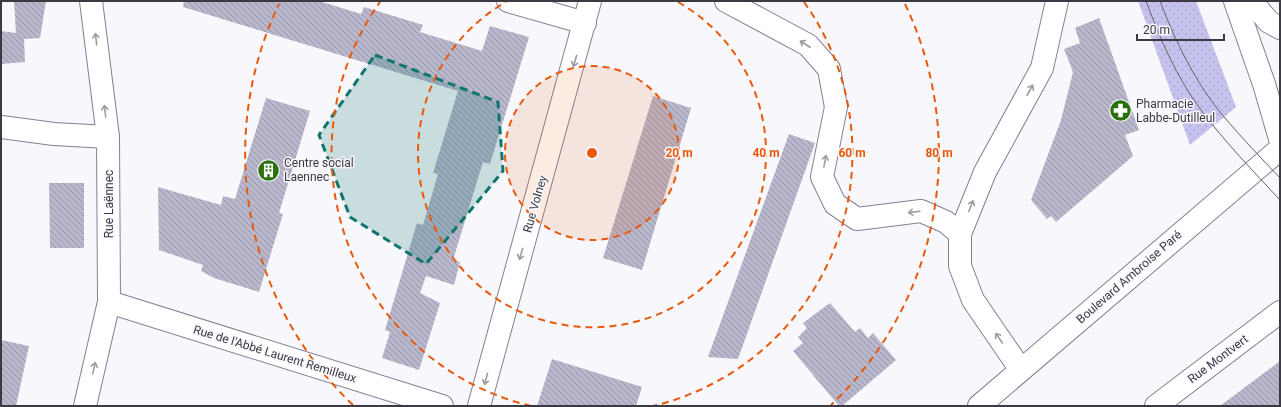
<svg xmlns="http://www.w3.org/2000/svg" width="1281" height="407" viewBox="0 0 1281 407" font-family="Roboto,sans-serif">
	<style>
		.grass { fill: url(#grass-dots) }
		.building { fill: url(#building-back-hatch) }
		.lines { fill: none; stroke-linecap: round; stroke-linejoin: round }
		.minor-casing { stroke: #828094; stroke-width: 24 }
		.major-casing { stroke: #828094; stroke-width: 24 }
		.minor { stroke: #fff; stroke-width: 22 }
		.major { stroke: #fff; stroke-width: 22 }
		.tram { stroke: #65646c; stroke-width: 1 }
		.oneway { stroke: #9d9ca1 }
		.marked { fill: #0f766e; fill-opacity: 0.2; stroke: #0f766e; stroke-width: 3; stroke-dasharray: 8 5; stroke-linejoin: round }
		.ring { fill: none; stroke: #e8590c; stroke-width: 2; stroke-dasharray: 7 5 }
		.labels { text-anchor: middle; dominant-baseline: central; stroke-width: 3; stroke-linejoin: round; paint-order: stroke }
		.poi-label { font-size: 12px; fill: #3b3a43; stroke: #f8f7fc; text-anchor: start }
		.street-label { font-size: 12px; fill: #3b3a43; stroke: #f8f7fc }
		.centre { fill: #e8590c; stroke: #f8f7fc; stroke-width: 2 }
		.ring-label { font-size: 12px; text-anchor: middle; font-weight: bold; fill: #e8590c; stroke: #f8f7fc; stroke-width: 3; stroke-linejoin: round; paint-order: stroke }
	</style>
	<defs>
		<pattern id="grass-dots" width="8" height="8" patternUnits="userSpaceOnUse"><rect width="8" height="8" fill="#c6c2ee"/><path d="M2 2h.1M6 6h.1" fill="none" stroke="#aba7cd" stroke-width="1.8" stroke-linecap="round"/></pattern>
		<pattern id="building-back-hatch" width="6" height="6" patternUnits="userSpaceOnUse"><rect width="6" height="6" fill="#b9b7cc"/><path d="M-1 5l2 2M0 0l6 6M5-1l2 2" fill="none" stroke="#9896a7"/></pattern>
	</defs>
	<rect width="100%" height="100%" fill="#f8f7fc"/>
	<path class="grass" d="M1138 1H1196L1236 107 1190 145Z"/>
	<g class="building">
		<path d="M14 1H46L40 38 24 39 25 62 1 64V31L16 33Z"/>
		<path d="M184 1H319L361 14 364 7 423 25 420 32 482 51 490 26 529 37 490 164 483 162 453 260 460 262 454 285 426 276 420 293 440 303 419 370 382 358 390 332 385 330 417 223 423 225 438 174 433 173 458 91 183 7Z"/>
		<path d="M1099 18 1139 130 1125 135 1133 156 1056 222 1051 216 1047 219 1031 200 1061 120 1073 72 1064 49 1080 43 1075 28Z"/>
		<path d="M653 96 691 108 642 270 603 258Z"/>
		<path d="M266 98 310 111 279 213 283 214 259 292 214 278 201 271 203 265 159 250 158 187 221 205 223 196 235 199Z"/>
		<path d="M789 134 815 143 738 359 708 357Z"/>
		<path d="M49 183H84V248H50Z"/>
		<path d="M830 303 855 332 860 328 868 338 873 333 896 360 842 406H839L793 351 803 343 798 337 807 328 803 323Z"/>
		<path d="M1 340 29 346 16 406H1Z"/>
		<path d="M552 359 642 387 636 406H537Z"/>
		<path d="M1280 361V406H1220Z"/>
	</g>
	<g class="lines">
		<defs>
			<g id="minor">
				<path d="M508 1 585 23"/>
				<path d="M726 1 808 45 829 69 836 107 822 177 835 204 857 219 921 211 946 222 960 234"/>
				<path d="M1251 1 1269 22 1280 28"/>
				<path d="M1 127 54 134 108 137"/>
				<path d="M109 302 442 406"/>
				<path d="M1021 370 973 300 960 266V234L985 172 1042 68 1057 1"/>
				<path d="M85 406 109 302 108 137 91 1"/>
				<path d="M479 406 590 1"/>
				<path d="M979 406 1280 149"/>
				<path d="M1156 406 1280 312"/>
			</g>
			<path id="major" d="M1235 1 1264 84 1280 139"/>
		</defs>
		<use href="#minor" class="minor-casing"/>
		<use href="#major" class="major-casing"/>
		<use href="#minor" class="minor"/>
		<use href="#major" class="major"/>
		<g class="tram">
			<path d="M1146 1C1160 39 1177 78 1201 110 1225 142 1253 171 1280 200"/>
			<path d="M1160 1C1175 41 1196 84 1224 117 1242 138 1261 158 1280 178"/>
		</g>
	</g>
	<defs><path id="oneway-shaft" d="M-6 0H5M1.5-3L5.5 0L1.5 3" fill="none" stroke-width="1.6" stroke-linecap="round" stroke-linejoin="round"/></defs>
	<g class="oneway">
		<use href="#oneway-shaft" transform="translate(96 39) rotate(-97)"/>
		<use href="#oneway-shaft" transform="translate(805 44) rotate(-147)"/>
		<use href="#oneway-shaft" transform="translate(575 61) rotate(106)"/>
		<use href="#oneway-shaft" transform="translate(1030 90) rotate(-61)"/>
		<use href="#oneway-shaft" transform="translate(105 111) rotate(-97)"/>
		<use href="#oneway-shaft" transform="translate(825 161) rotate(-79)"/>
		<use href="#oneway-shaft" transform="translate(971 206) rotate(-68)"/>
		<use href="#oneway-shaft" transform="translate(914 212) rotate(173)"/>
		<use href="#oneway-shaft" transform="translate(521 254) rotate(106)"/>
		<use href="#oneway-shaft" transform="translate(999 338) rotate(-124)"/>
		<use href="#oneway-shaft" transform="translate(94 368) rotate(-77)"/>
		<use href="#oneway-shaft" transform="translate(486 379) rotate(105)"/>
	</g>
	<path class="marked" d="M375 55 498 102 503 171 426 264 350 217 319 135Z"/>
	<circle cx="592" cy="153" r="87" fill="#e8590c" fill-opacity=".12"/>
	<g class="ring">
		<circle cx="592" cy="153" r="87"/>
		<path d="M678 2A174 174 0 1 1 506 2"/>
		<path d="M531 406A260 260 0 0 1 380 2M804 2A260 260 0 0 1 653 406"/>
		<path d="M353 405A347 347 0 0 1 279 4M905 4A347 347 0 0 1 831 405"/>
	</g>
	<defs>
		<symbol id="pharmacy-disc" viewBox="-11 -11 22 22"><circle r="9.5" fill="#2a700e" stroke="#f8f7fc"/><path d="M-2-6h4v4h4v4h-4v4h-4v-4h-4v-4h4Z" fill="#fff"/></symbol>
		<symbol id="building-disc" viewBox="-11 -11 22 22"><circle r="9.5" fill="#2a700e" stroke="#f8f7fc"/><path d="M-4-6H4V6H1V3H-1V6H-4ZM-2.5-4.3h1.7v1.8h-1.7ZM.8-4.3h1.7v1.8H.8ZM-2.5-1h1.7V.8h-1.7ZM.8-1h1.7V.8H.8Z" fill="#fff"/></symbol>
	</defs>
	<g fill-rule="evenodd">
		<use href="#pharmacy-disc" x="1108" y="98" width="25" height="25"/>
		<use href="#building-disc" x="256" y="158" width="25" height="25"/>
	</g>
	<g class="labels">
		<g class="poi-label">
			<text x="1136" y="104">Pharmacie<tspan x="1136" dy="14">Labbe-Dutilleul</tspan></text>
			<text x="284" y="163">Centre social<tspan x="284" dy="14">Laennec</tspan></text>
		</g>
		<g class="street-label">
			<text transform="translate(109 204) rotate(-90)">Rue Laënnec</text>
			<text transform="translate(535 204) rotate(-74)">Rue Volney</text>
			<text transform="translate(1129 277) rotate(-41)">Boulevard Ambroise Paré</text>
			<text transform="translate(275 354) rotate(17)">Rue de l'Abbé Laurent Remilleux</text>
			<text transform="translate(1218 359) rotate(-37)">Rue Montvert</text>
		</g>
	</g>
	<circle cx="592" cy="153" r="6" class="centre"/>
	<g class="ring-label">
		<text x="679" y="157">20 m</text>
		<text x="766" y="157">40 m</text>
		<text x="852" y="157">60 m</text>
		<text x="939" y="157">80 m</text>
	</g>
	<rect width="1281" height="407" fill="none" stroke="#3b3a43" stroke-width="4"/>
	<path d="M1137 34v6h87v-6" fill="none" stroke="#3b3a43" stroke-width="2"/>
	<text x="1143" y="34" font-size="12" fill="#3b3a43" stroke="#f8f7fc" stroke-width="3" paint-order="stroke">20 m</text>
</svg>
